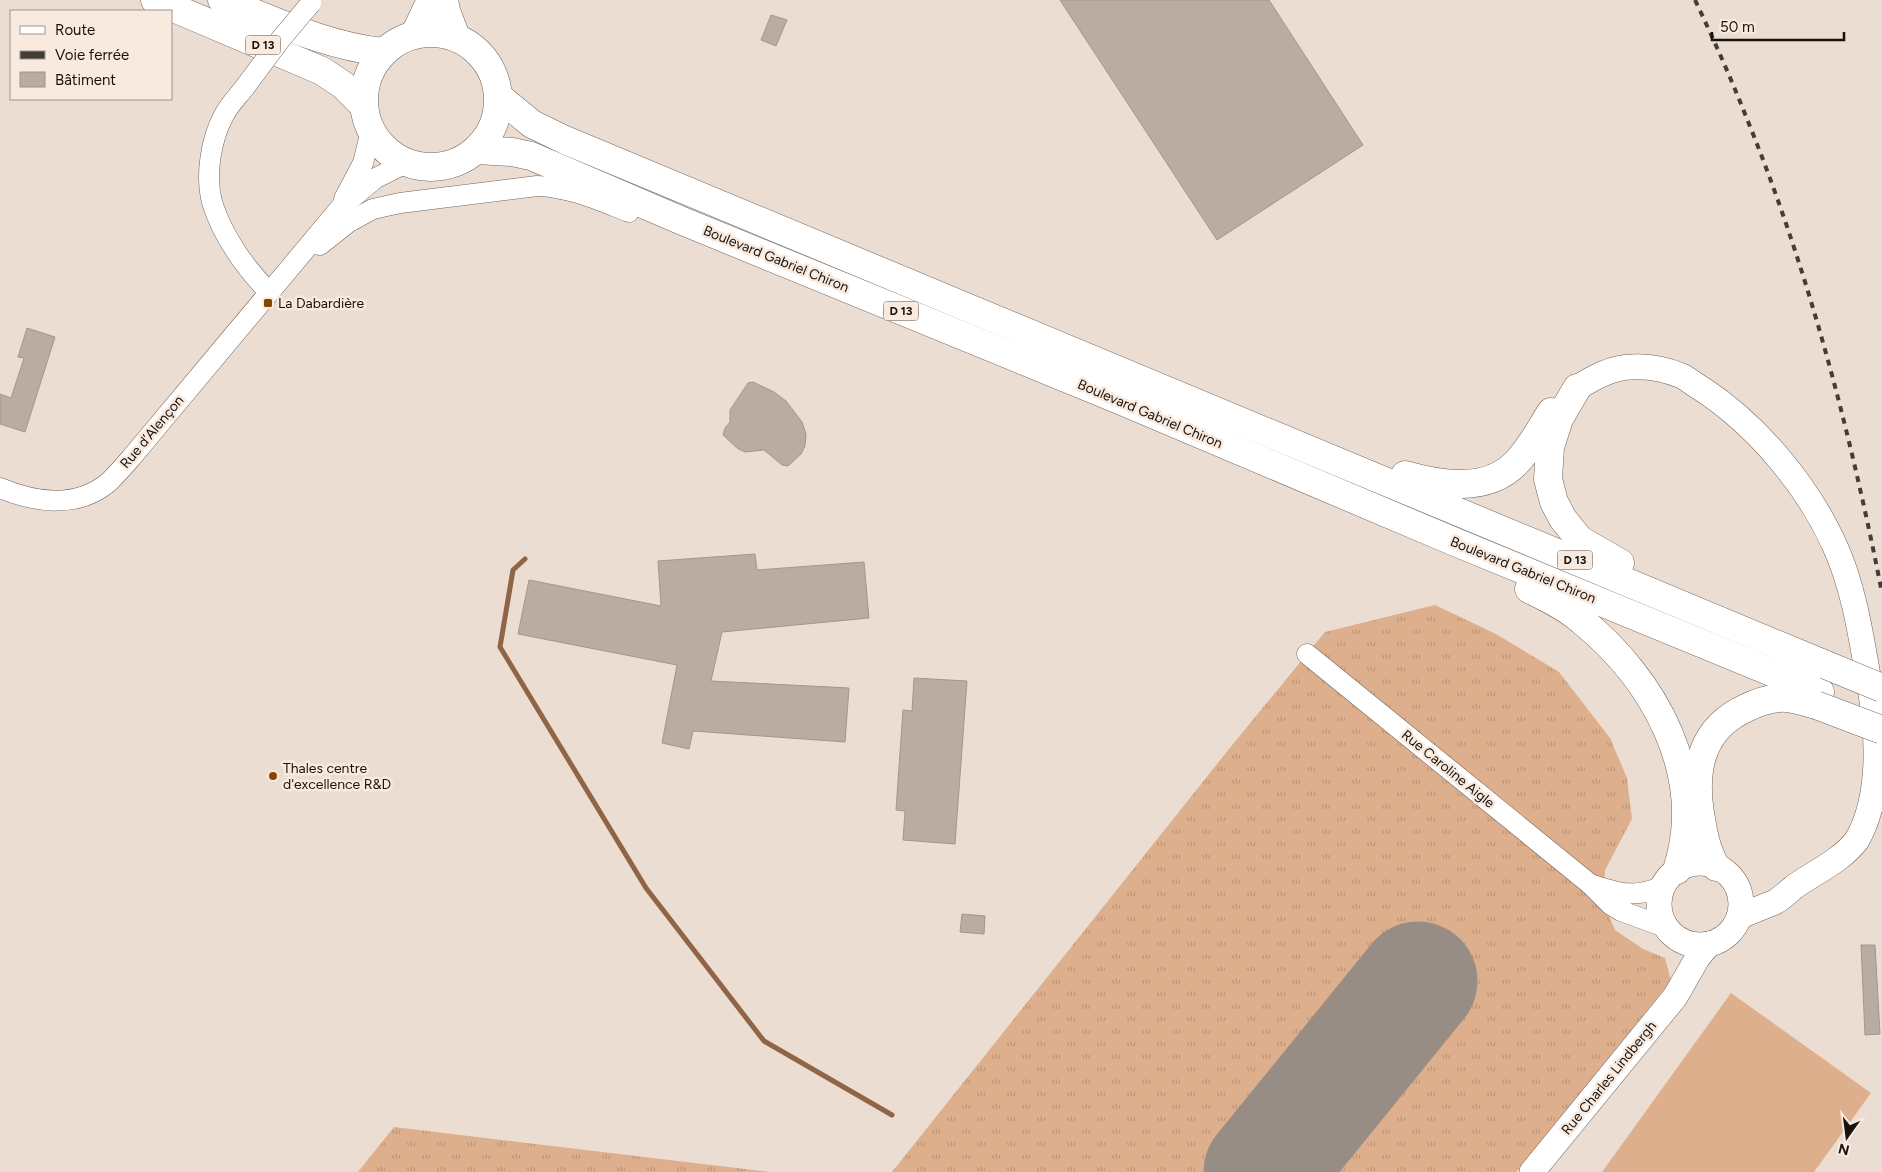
<svg xmlns="http://www.w3.org/2000/svg" width="1882" height="1172" viewBox="0 0 1882 1172" font-family="Figtree,sans-serif">
	<style>
		.grass { fill: url(#grass-tufts) }
		.garden { fill: #deaf8c }
		.lines { fill: none; stroke-linecap: round; stroke-linejoin: round }
		.stream { stroke: #8f6545; stroke-width: 5 }
		.runway { stroke: #988d84; stroke-width: 119 }
		.building { fill: #baaca2; stroke: #a4968c }
		.minor-casing { stroke: #71645b; stroke-width: 21 }
		.tertiary-casing { stroke: #71645b; stroke-width: 26 }
		.secondary-casing { stroke: #71645b; stroke-width: 29 }
		.primary-casing { stroke: #71645b; stroke-width: 29 }
		.minor { stroke: #fff; stroke-width: 20 }
		.tertiary { stroke: #fff; stroke-width: 25 }
		.secondary { stroke: #fff; stroke-width: 28 }
		.primary { stroke: #fff; stroke-width: 28 }
		.rail { stroke: #443d37; stroke-width: 4; stroke-dasharray: 6 6; stroke-linecap: butt }
		.minor-bridge-casing { stroke: #71645b; stroke-width: 21; stroke-linecap: butt }
		.primary-bridge-casing { stroke: #71645b; stroke-width: 29; stroke-linecap: butt }
		.minor-bridge { stroke: #fff; stroke-width: 20 }
		.primary-bridge { stroke: #fff; stroke-width: 28 }
		.poi-dot { fill: #834603; stroke: #f9eadf; stroke-width: 2 }
		.labels { text-anchor: middle; dominant-baseline: central; stroke-width: 5; stroke-linejoin: round; paint-order: stroke }
		.shield { fill: #f9eadf; stroke: #5b534d; stroke-width: 1 }
		.shield-label { font-size: 12px; font-weight: bold; fill: #17120e }
		.street-label { font-size: 14px; fill: #17120e; stroke: #f9eadf }
		.poi-label { font-size: 14px; fill: #17120e; stroke: #f9eadf; text-anchor: start }
	</style>
	<defs>
		<pattern id="grass-tufts" width="24" height="20" patternUnits="userSpaceOnUse" patternTransform="scale(1.25)"><rect width="24" height="20" fill="#deaf8c"/><path d="M3 7l-1-3M5 7V3M7 7l1-3M15 17l-1-3M17 17v-4M19 17l1-3" fill="none" stroke="#be9678"/></pattern>
	</defs>
	<rect width="100%" height="100%" fill="#ecddd2"/>
	<g class="grass">
		<path d="M1435 605 1496 634 1559 672 1610 738 1627 778 1632 819 1605 870 1603 902 1615 930 1643 949 1665 958 1671 981 1516 1172H892L1233 744 1325 632Z"/>
		<path d="M394 1127 770 1172H358Z"/>
	</g>
	<path class="garden" d="M1731 993 1871 1093 1814 1172H1602Z"/>
	<g class="lines">
		<path class="stream" d="M525 559 513 570 500 647 646 888 764 1041 892 1115"/>
		<path class="runway" d="M1263 1172 1418 981"/>
	</g>
	<g class="building">
		<path d="M1060 0H1269L1363 145 1217 240Z"/>
		<path d="M771 15 787 20 776 46 761 40Z"/>
		<path d="M27 328 55 337 25 432 0 424V394L11 398 24 358 18 357Z"/>
		<path d="M753 382 774 392 786 401 802 422 806 434 805 446 801 454 788 466 782 465 764 450 745 452 737 448 723 435 725 428 730 422V410L748 383Z"/>
		<path d="M755 554 757 570 864 562 869 618 722 632 711 681 849 688 845 742 693 731 689 749 662 743 677 665 518 634 529 580 661 606 658 561Z"/>
		<path d="M914 678 967 681 955 844 903 840 905 811 896 810 903 710 912 711Z"/>
		<path d="M962 914 985 916 984 934 960 932Z"/>
		<path d="M1861 945H1875L1880 1034 1865 1035Z"/>
	</g>
	<g class="lines">
		<defs>
			<g id="minor">
				<path d="M245 87C238 96 229 105 224 115 211 139 205 175 212 202 222 235 245 268 269 292"/>
				<path d="M344 199 363 163 371 131"/>
				<path d="M320 245 349 222 373 209 400 203 537 186C570 187 598 200 629 212"/>
				<path d="M0 488C36 503 78 509 110 481 117 474 124 466 131 458L340 208 376 178 406 163"/>
				<path d="M1307 654 1590 884"/>
				<path d="M1663 886C1634 899 1618 893 1590 884L1611 905 1621 911 1665 927"/>
			</g>
			<g id="tertiary">
				<path d="M1577 388C1593 378 1612 367 1632 367 1648 366 1667 370 1682 376 1689 380 1695 385 1702 389 1757 425 1807 485 1834 544 1854 587 1861 636 1869 682 1878 732 1882 796 1857 840 1841 861 1815 872 1794 887 1788 892 1782 898 1775 902 1763 907 1751 911 1739 917"/>
				<circle cx="1700" cy="904" r="41"/>
				<path d="M1532 1172 1675 997 1698 957 1709 944"/>
			</g>
			<g id="secondary">
				<path d="M444 0 446 11 456 37"/>
				<path d="M415 34 431 0"/>
			</g>
			<g id="primary">
				<path d="M155 0 322 71 343 85 363 105"/>
				<path d="M222 0C275 21 326 46 383 52"/>
				<circle cx="431" cy="100" r="67"/>
				<path d="M499 97 532 124 565 140 1826 665"/>
				<path d="M477 150 512 152 531 156 680 220 1122 401 1455 542 1820 692"/>
				<path d="M1577 388 1559 419 1550 447 1548 479 1554 502 1563 519 1580 540 1620 563"/>
				<path d="M1405 475C1440 485 1487 493 1516 463 1531 448 1540 429 1551 412"/>
				<path d="M1529 589C1547 598 1566 607 1581 620 1654 679 1708 775 1677 870"/>
				<path d="M1716 867C1706 850 1703 832 1700 813 1693 768 1702 728 1746 708 1756 703 1769 699 1779 698 1791 697 1805 702 1816 705"/>
			</g>
		</defs>
		<use href="#minor" class="minor-casing"/>
		<use href="#tertiary" class="tertiary-casing"/>
		<use href="#secondary" class="secondary-casing"/>
		<use href="#primary" class="primary-casing"/>
		<use href="#minor" class="minor"/>
		<use href="#tertiary" class="tertiary"/>
		<use href="#secondary" class="secondary"/>
		<use href="#primary" class="primary"/>
		<path class="rail" d="M1695 0C1713 38 1730 76 1745 114 1808 268 1850 430 1882 593"/>
		<defs>
			<path id="minor-bridge" d="M245 87 280 40 311 3"/>
			<g id="primary-bridge">
				<path d="M1826 665 1882 688"/>
				<path d="M1816 705 1882 730"/>
			</g>
		</defs>
		<use href="#minor-bridge" class="minor-bridge-casing"/>
		<use href="#primary-bridge" class="primary-bridge-casing"/>
		<use href="#minor-bridge" class="minor-bridge"/>
		<use href="#primary-bridge" class="primary-bridge"/>
	</g>
	<g class="poi-dot">
		<rect x="263" y="298" width="10" height="10" rx="2.5"/>
		<circle cx="273" cy="776" r="5"/>
	</g>
	<g class="labels">
		<g class="shield">
			<rect x="245.5" y="35.5" width="35" height="19" rx="4"/>
			<rect x="883.5" y="301.5" width="35" height="19" rx="4"/>
			<rect x="1557.5" y="550.5" width="35" height="19" rx="4"/>
		</g>
		<g class="shield-label">
			<text x="263" y="45">D 13</text>
			<text x="901" y="311">D 13</text>
			<text x="1575" y="560">D 13</text>
		</g>
		<g class="street-label">
			<text transform="translate(776 259) rotate(22)">Boulevard Gabriel Chiron</text>
			<text transform="translate(1150 414) rotate(23)">Boulevard Gabriel Chiron</text>
			<text transform="translate(152 432) rotate(-50)">Rue d’Alençon</text>
			<text transform="translate(1523 570) rotate(22)">Boulevard Gabriel Chiron</text>
			<text transform="translate(1448 769) rotate(39)">Rue Caroline Aigle</text>
			<text transform="translate(1609 1078) rotate(-51)">Rue Charles Lindbergh</text>
		</g>
		<g class="poi-label">
			<text x="278" y="303">La Dabardière</text>
			<text x="283" y="768">Thales centre<tspan x="283" dy="16">d'excellence R&amp;D</tspan></text>
		</g>
	</g>
	<rect x="10" y="10" width="162" height="90" fill="#f9eadf" stroke="#9f948b"/>
	<rect x="20" y="26" width="25" height="8" fill="#ffffff" stroke="#9f948b"/>
	<text x="55" y="35" font-size="15" fill="#17120e">Route</text>
	<rect x="20" y="51" width="25" height="8" fill="#443d37" stroke="#9f948b"/>
	<text x="55" y="60" font-size="15" fill="#17120e">Voie ferrée</text>
	<rect x="20" y="72" width="25" height="15" fill="#baaca2" stroke="#9f948b"/>
	<text x="55" y="85" font-size="15" fill="#17120e">Bâtiment</text>
	<g transform="translate(1847 1137) rotate(194)" stroke="#f9eadf" stroke-width="4" paint-order="stroke">
	<path d="M0-4L9 19L0 12L-9 19Z" fill="#17120e"/>
	<text y="-8" font-size="14" font-weight="bold" text-anchor="middle" fill="#17120e">N</text>
	</g>
	<path d="M1712 32v8h132v-8" fill="none" stroke="#17120e" stroke-width="2.5"/>
	<text x="1720" y="32" font-size="15" fill="#17120e" stroke="#f9eadf" stroke-width="4" paint-order="stroke">50 m</text>
</svg>
